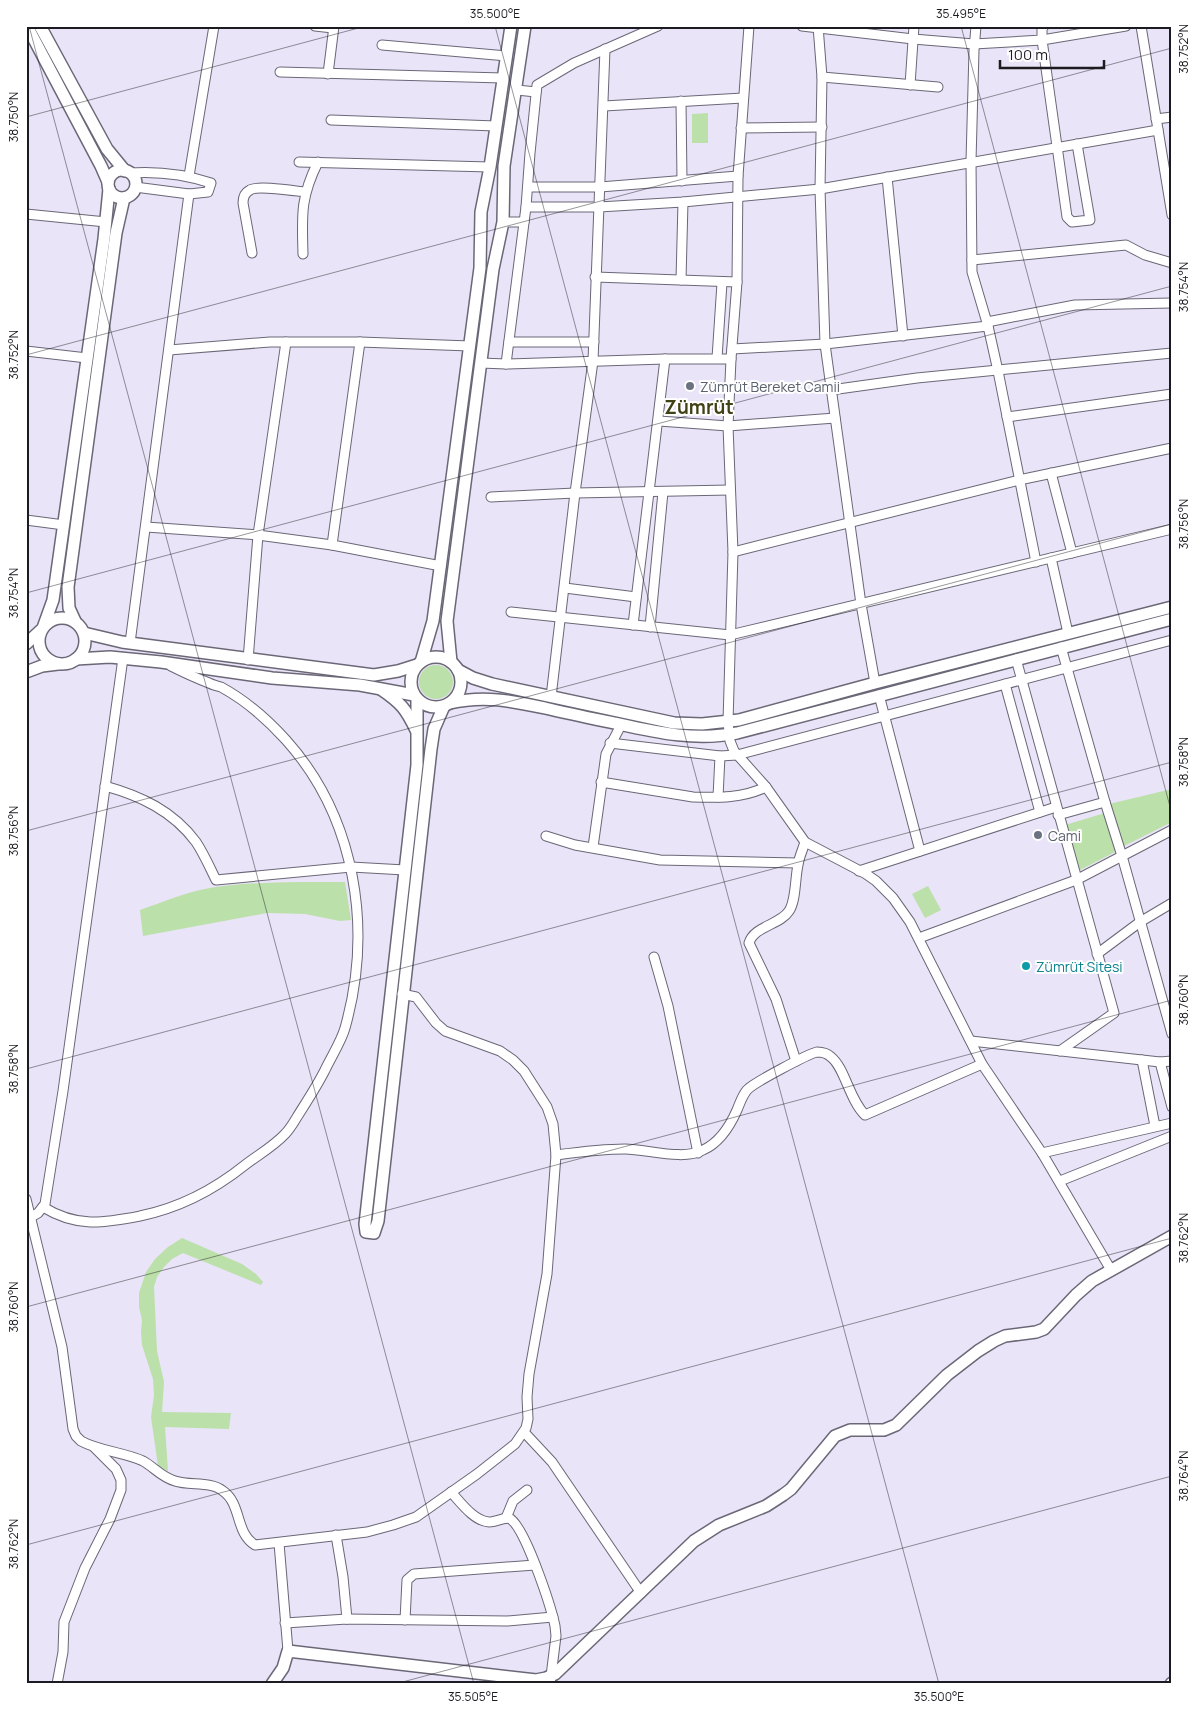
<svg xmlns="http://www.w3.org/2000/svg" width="1198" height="1710" viewBox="0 0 1198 1710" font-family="Manrope,sans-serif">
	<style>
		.green { fill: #bce0aa }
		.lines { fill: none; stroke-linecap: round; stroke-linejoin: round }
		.street-casing { stroke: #6b6777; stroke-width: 11 }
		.secondary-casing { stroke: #6b6777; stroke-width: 14 }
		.street { stroke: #fff; stroke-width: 9 }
		.secondary { stroke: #fff; stroke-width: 11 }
		.ticks { fill: none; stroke: #1d1b22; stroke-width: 1; stroke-opacity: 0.45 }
		.worship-dot { fill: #6b7280; stroke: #fff; stroke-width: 2 }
		.culture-dot { fill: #0f9aa8; stroke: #fff; stroke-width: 2 }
		.labels { text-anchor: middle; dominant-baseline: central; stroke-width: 4; stroke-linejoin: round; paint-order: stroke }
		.worship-label { font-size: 14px; fill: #5b616d; stroke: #fff; text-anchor: start }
		.culture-label { font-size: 14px; fill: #0d838f; stroke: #fff; text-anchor: start }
		.district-label { font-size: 19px; font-weight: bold; fill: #424016; stroke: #fff }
		.neatline { fill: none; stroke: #1d1b22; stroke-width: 2 }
		.ticks-label { font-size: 12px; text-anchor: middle; fill: #1d1b22 }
	</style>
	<rect width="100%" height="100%" fill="#e9e4f7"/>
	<g class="green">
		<path d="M708 113V143H692V114Z"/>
		<circle cx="436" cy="682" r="17"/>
		<path d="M1172 789V822L1122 847 1109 804Z"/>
		<path d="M1105 813 1115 852 1080 870 1065 825Z"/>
		<path d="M298 882H345L351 920 340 921 305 914 267 913 143 936 140 910C160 903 179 895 200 890 231 883 265 883 298 882Z"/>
		<path d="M928 886 941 910 925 918 912 894Z"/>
		<path d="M182 1238 242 1264 256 1274 263 1282 261 1285 183 1253 172 1259 164 1267 157 1277 154 1287 157 1351 164 1382 162 1412 231 1413 229 1429 165 1427 168 1471 158 1466 151 1417 154 1395 153 1379 142 1345 141 1332 142 1320 139 1307V1293L146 1272 155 1259 168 1247Z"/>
	</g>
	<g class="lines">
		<defs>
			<g id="street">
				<path d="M315 26 333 28"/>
				<path d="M749 26 738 176 737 282 731 359 728 426 733 552 728 722 730 741 734 751 766 787 805 842 866 874 876 881 893 898 910 922 982 1064 1042 1153 1111 1270"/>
				<path d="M802 26 913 39 974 44 1042 40V29L1044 26"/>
				<path d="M818 26 822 77 820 189 825 344 861 604 875 683"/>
				<path d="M976 26 974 50 971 161 972 272 988 326 998 371 1036 562"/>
				<path d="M1141 26 1172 215"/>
				<path d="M382 45 507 56"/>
				<path d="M280 72 503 78"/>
				<path d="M328 74 334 26"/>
				<path d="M822 77 938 87"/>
				<path d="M910 85 914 26"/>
				<path d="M517 90 536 92"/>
				<path d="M681 101 682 181"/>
				<path d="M604 106 743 98"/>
				<path d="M1156 119 1172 117"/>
				<path d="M331 120 496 126"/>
				<path d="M741 128 822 127"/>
				<path d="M1077 144 1090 220 1072 222 1067 217 1042 40 1126 26"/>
				<path d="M299 162 490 167"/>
				<path d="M129 173C157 171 184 174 211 183L208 192 189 194 135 187"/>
				<path d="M189 176 214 26"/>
				<path d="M887 177 903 336"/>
				<path d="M528 187H600L738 176"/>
				<path d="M526 207H599L683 202 820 189 1158 130"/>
				<path d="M26 214 106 222"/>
				<path d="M503 222H524"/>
				<path d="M252 253 243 203C243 198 244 193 250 190 257 185 295 191 305 192"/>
				<path d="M303 254C302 216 300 198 318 162"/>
				<path d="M972 260 1126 245 1145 255 1172 263"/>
				<path d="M595 277 737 282"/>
				<path d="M681 280 683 202"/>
				<path d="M987 322 1075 305 1172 303"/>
				<path d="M509 342H594"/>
				<path d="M732 349 825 344 988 326"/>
				<path d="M169 350 270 342H286"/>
				<path d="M26 351 87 358"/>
				<path d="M717 358 722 283"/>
				<path d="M481 363 506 364 665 359H731"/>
				<path d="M506 364 526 207 530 153 537 85 574 63 658 26"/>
				<path d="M831 390 917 378 1172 353"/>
				<path d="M1007 417 1172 394"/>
				<path d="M659 421 728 426 835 418"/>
				<path d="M1051 473 1072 553"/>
				<path d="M491 497 575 493 730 490"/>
				<path d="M26 520 64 525"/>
				<path d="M146 527 258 535 332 545 441 566"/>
				<path d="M332 545 360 342"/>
				<path d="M733 552 1019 480 1172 448"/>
				<path d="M1051 558 1068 633"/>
				<path d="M565 588 636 597"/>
				<path d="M511 612 730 635 1172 529"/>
				<path d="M633 625 665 359"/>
				<path d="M650 627 663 492"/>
				<path d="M130 643 189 194"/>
				<path d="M1061 647 1105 802 1122 856 1172 1034"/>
				<path d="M1016 659 1114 1013 1060 1051"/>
				<path d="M248 660 258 535 286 342H360L470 346"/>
				<path d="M1005 684 1040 812"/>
				<path d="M879 695 920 851"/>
				<path d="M551 697 575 493 593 361 605 49"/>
				<path d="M610 743 720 756 737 755 1172 640"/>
				<path d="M601 782 693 797C719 798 743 798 766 787"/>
				<path d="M105 786C141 796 173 811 196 842 204 854 210 868 216 880L351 867 405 870"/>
				<path d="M718 797 720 756"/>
				<path d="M1058 815 1105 802"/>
				<path d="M546 836 575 845 660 860 798 863"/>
				<path d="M593 847 606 754 621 725"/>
				<path d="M859 871 1056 807"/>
				<path d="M919 938 1076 880 1172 830"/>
				<path d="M1097 954 1140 922 1172 903"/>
				<path d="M654 957 668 1006 698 1153"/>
				<path d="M971 1041 1160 1062 1172 1061"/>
				<path d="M1142 1060 1155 1126"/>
				<path d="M796 1061 776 999 749 943C754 926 780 925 789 911 796 901 795 878 798 865 799 857 803 849 805 842"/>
				<path d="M1160 1062 1172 1107"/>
				<path d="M1042 1153 1172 1123"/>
				<path d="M556 1155C579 1152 602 1149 625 1149 647 1149 683 1161 703 1150 719 1143 730 1126 737 1110 740 1103 742 1096 747 1090 753 1083 808 1054 817 1052 822 1052 827 1053 831 1057 845 1068 849 1099 865 1115L982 1064"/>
				<path d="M1060 1181 1172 1136"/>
				<path d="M26 1199 62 1347 73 1429 76 1436 81 1441C99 1451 123 1452 143 1461 154 1467 161 1477 175 1481 190 1486 211 1481 223 1491 242 1504 235 1533 255 1545L367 1532 393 1525 416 1517 477 1474 515 1444 526 1428 528 1419 527 1397 529 1374 547 1274 556 1155 553 1124 547 1107 524 1071 513 1060 500 1051 445 1031 436 1023 416 997 402 994"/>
				<path d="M43 1207C77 1228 103 1223 140 1216 179 1208 215 1189 245 1165 258 1155 274 1146 285 1134 290 1129 294 1122 297 1117 307 1101 317 1086 325 1070 331 1057 341 1042 345 1028 373 929 356 818 286 740 267 719 245 700 221 687 217 686 213 685 209 683 196 678 183 672 171 666"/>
				<path d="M31 1217 38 1213 45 1204 63 1091 123 658"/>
				<path d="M524 1432 552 1462 641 1593"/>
				<path d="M451 1492C461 1503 474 1521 489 1522 496 1522 502 1518 509 1518 525 1526 551 1607 555 1626L556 1636 550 1684"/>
				<path d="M506 1518 513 1501 527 1490"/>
				<path d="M336 1535 343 1577 347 1619"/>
				<path d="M279 1543 288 1651"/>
				<path d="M405 1620 407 1580 414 1574 535 1565"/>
				<path d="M285 1623 347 1619 507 1621 553 1617"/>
				<path d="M57 1684 63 1652 64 1622 85 1568 110 1519 121 1490V1480L116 1469 94 1447"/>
			</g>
			<g id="secondary">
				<path d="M27 26 101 166 108 182"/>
				<path d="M40 26 107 149 125 171"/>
				<circle cx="122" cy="184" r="14"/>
				<circle cx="62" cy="641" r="23"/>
				<path d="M75 621 69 608 68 587 116 233 124 198"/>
				<path d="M44 625 53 600 104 239 109 189"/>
				<path d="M84 633 122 642 374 675 398 671 417 665"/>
				<path d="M26 644 41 630"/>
				<circle cx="436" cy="682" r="25"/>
				<path d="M76 659 110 657 161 662 272 678 360 685 414 695"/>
				<path d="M421 662 433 621 480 268 481 212 490 167 511 26"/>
				<path d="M451 662 447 621 493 269 503 222 504 166 525 26"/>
				<path d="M458 670 473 678 492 684 674 723 702 724 739 720 875 683 1172 607"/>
				<path d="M26 672 42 666 58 664"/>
				<path d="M382 690C401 703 406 709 416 730"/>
				<path d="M417 699V765L365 1224 366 1232 374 1233 378 1221 431 749 434 729 444 706"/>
				<path d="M450 703C484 695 512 701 545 708 570 714 595 719 619 724 659 733 697 741 737 733L1172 619"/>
				<path d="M272 1684 283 1668 288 1651 536 1680 546 1678 555 1674 694 1541 719 1525 766 1506 783 1495 791 1489 835 1436 850 1430H884L896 1425 947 1375 978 1351 994 1341 1005 1336 1036 1332 1044 1329 1076 1295 1092 1281 1172 1236"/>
				<path d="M1171 1684 1172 1683"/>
			</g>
		</defs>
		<use href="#street" class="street-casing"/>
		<use href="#secondary" class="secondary-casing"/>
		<use href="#street" class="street"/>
		<use href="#secondary" class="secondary"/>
	</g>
	<path class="ticks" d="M29 26 474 1684M495 26 939 1684M961 26 1172 814M26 117 366 26M26 355 1172 48M26 593 1172 286M26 831 1172 524M26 1069 1172 762M26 1307 1172 1000M26 1545 1172 1238M395 1684 1172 1476"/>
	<g class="worship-dot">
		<circle cx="690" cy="386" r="5"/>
		<circle cx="1038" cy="835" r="5"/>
	</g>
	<circle class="culture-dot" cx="1026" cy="966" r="5"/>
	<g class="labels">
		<g class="worship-label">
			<text x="700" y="386">Zümrüt Bereket Camii</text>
			<text x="1048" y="835">Cami</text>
		</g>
		<g class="culture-label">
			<text x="1036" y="966">Zümrüt Sitesi</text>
		</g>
		<g class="district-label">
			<text x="699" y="407">Zümrüt</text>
		</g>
	</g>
	<rect width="1198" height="1710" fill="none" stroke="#ffffff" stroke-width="55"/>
	<path d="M1000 60v8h104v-8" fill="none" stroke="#1d1b22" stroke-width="2.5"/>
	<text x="1008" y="60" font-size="15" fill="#1d1b22" stroke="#ffffff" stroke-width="4" paint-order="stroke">100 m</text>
	<rect x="28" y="28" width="1142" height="1654" class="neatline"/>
	<g class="ticks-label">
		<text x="495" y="18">35.500°E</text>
		<text x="961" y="18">35.495°E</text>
		<text transform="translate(1184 49) rotate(-90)" y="4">38.752°N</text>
		<text transform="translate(14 117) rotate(-90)" y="4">38.750°N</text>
		<text transform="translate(1184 287) rotate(-90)" y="4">38.754°N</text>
		<text transform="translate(14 355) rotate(-90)" y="4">38.752°N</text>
		<text transform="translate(1184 524) rotate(-90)" y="4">38.756°N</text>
		<text transform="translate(14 593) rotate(-90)" y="4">38.754°N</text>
		<text transform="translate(1184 762) rotate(-90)" y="4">38.758°N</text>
		<text transform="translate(14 831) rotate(-90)" y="4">38.756°N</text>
		<text transform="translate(1184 1000) rotate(-90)" y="4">38.760°N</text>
		<text transform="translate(14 1069) rotate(-90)" y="4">38.758°N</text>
		<text transform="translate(1184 1238) rotate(-90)" y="4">38.762°N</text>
		<text transform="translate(14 1307) rotate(-90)" y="4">38.760°N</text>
		<text transform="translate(1184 1476) rotate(-90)" y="4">38.764°N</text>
		<text transform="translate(14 1544) rotate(-90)" y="4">38.762°N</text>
		<text x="473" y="1701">35.505°E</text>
		<text x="939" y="1701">35.500°E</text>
	</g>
</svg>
